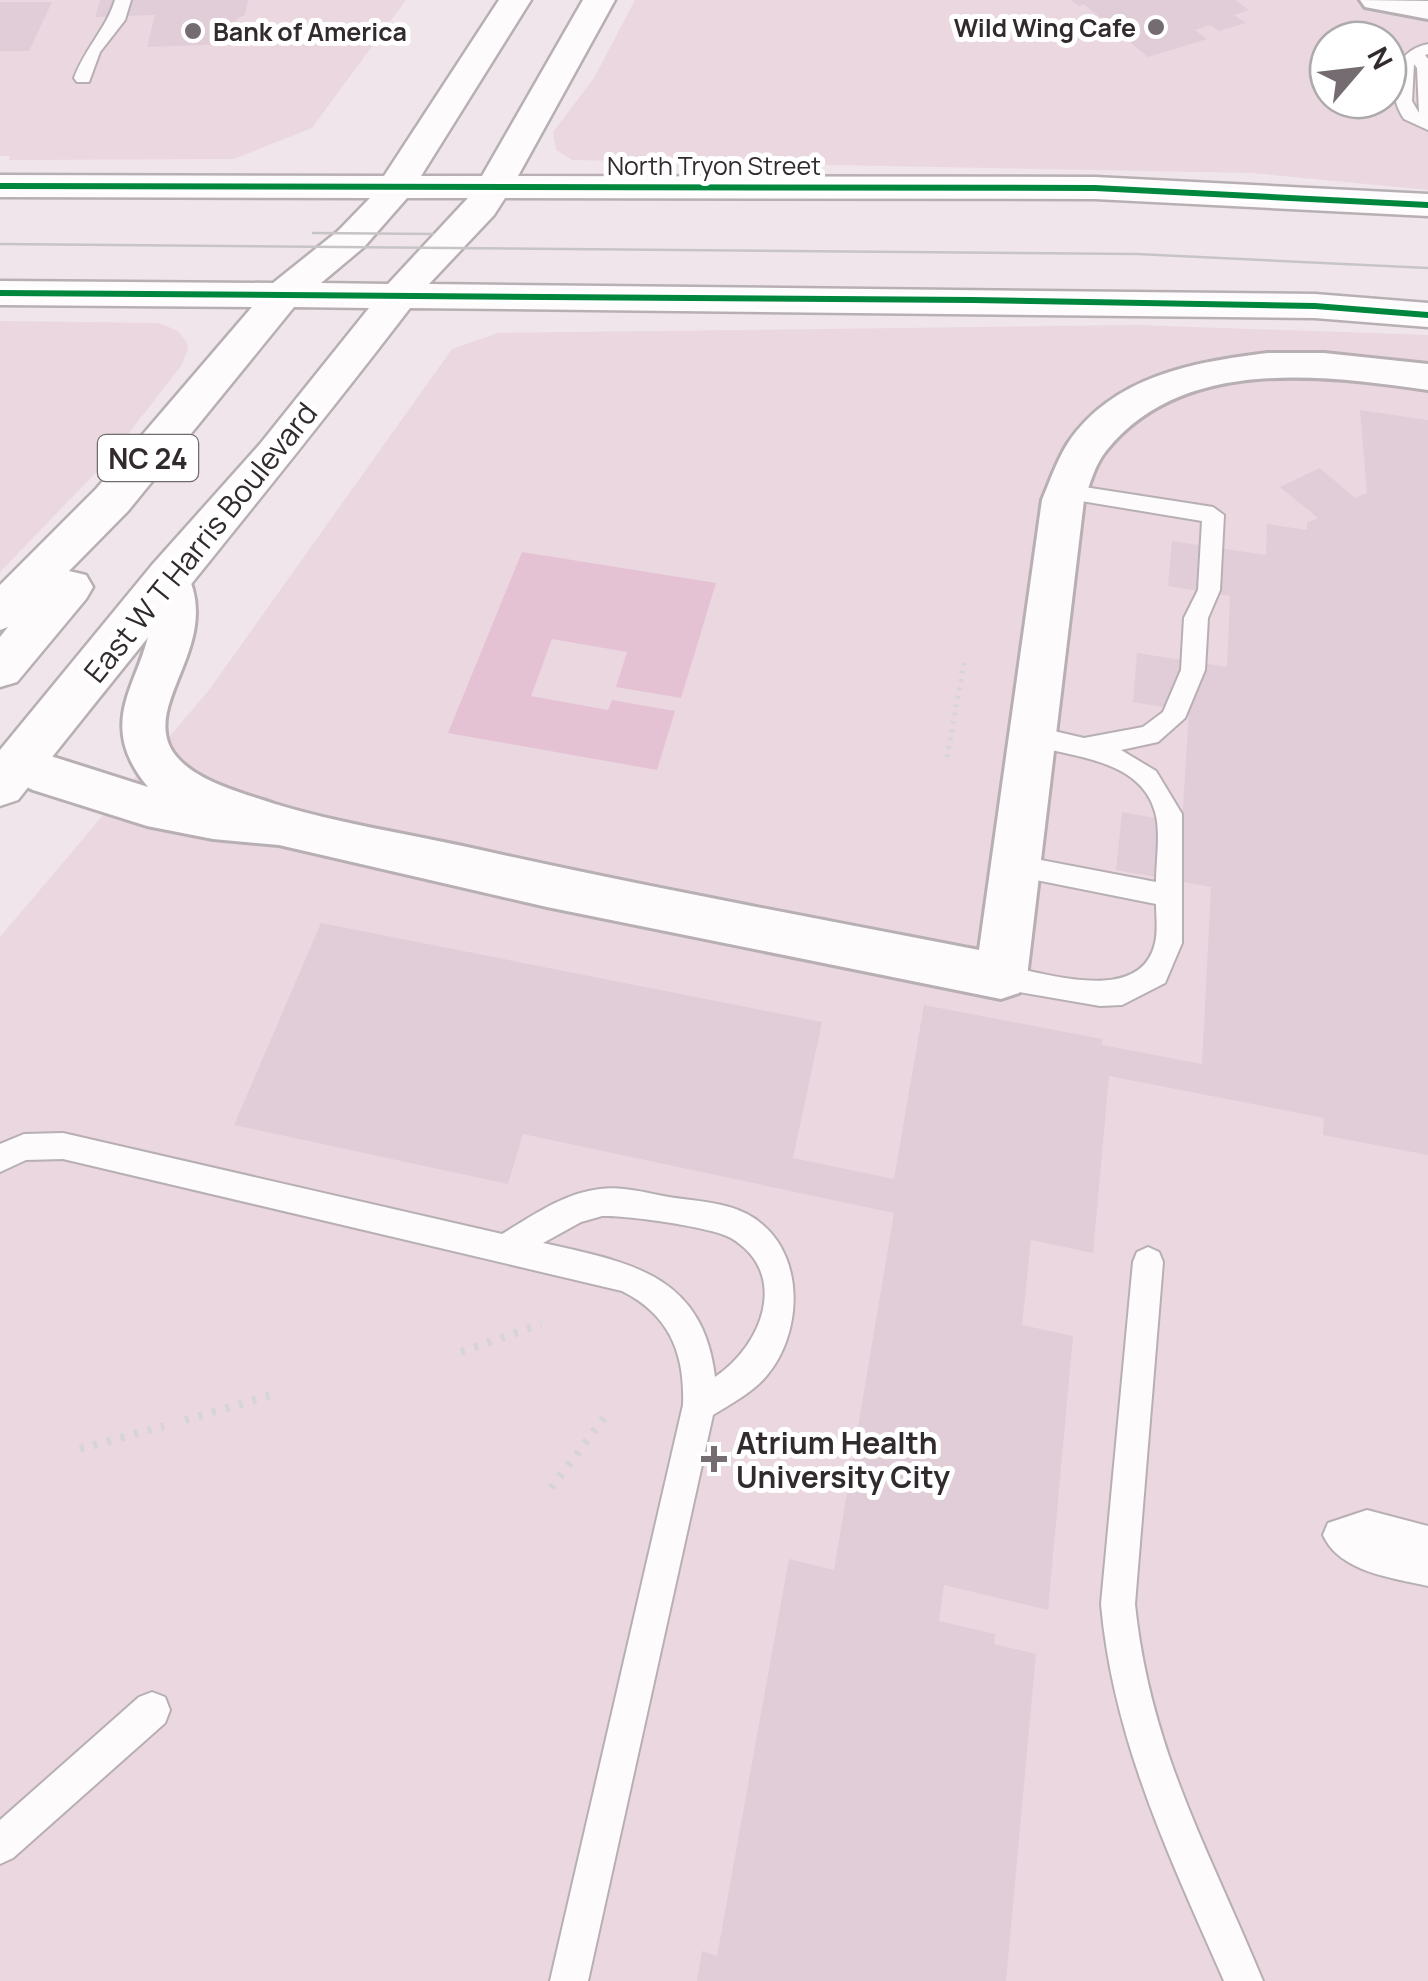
<svg xmlns="http://www.w3.org/2000/svg" width="1428" height="1981" viewBox="0 0 1428 1981" font-family="Manrope,sans-serif">
	<style>
		.built { fill: #ebd7e0; fill-rule: evenodd }
		.green { fill: #e4c2d3 }
		.building { fill: #e0cdd7 }
		.lines { fill: none; stroke-linecap: round; stroke-linejoin: round }
		.service-casing { stroke: #b7afb3; stroke-width: 4 }
		.minor-casing { stroke: #b7afb3; stroke-width: 6 }
		.primary-casing { stroke: #b7afb3; stroke-width: 5 }
		.path-far1 { stroke: #d7d4d6; stroke-width: 5; stroke-dasharray: 2.5 6; stroke-linecap: butt }
		.path { stroke: #d7d4d6; stroke-width: 8; stroke-dasharray: 4 10; stroke-linecap: butt }
		.service { fill: #fdfbfc; fill-rule: evenodd }
		.minor { fill: #fdfbfc; fill-rule: evenodd }
		.primary { fill: #fdfbfc; fill-rule: evenodd }
		.tram { stroke: #c7c4c5; stroke-width: 2.5 }
		.cycleway-casing { stroke: #fff; stroke-width: 7 }
		.cycleway { fill: #00873e; fill-rule: evenodd }
		.poi-dot { fill: #746c70; stroke: #fff; stroke-width: 4 }
		.labels { text-anchor: middle; dominant-baseline: central; stroke-width: 10; stroke-linejoin: round; paint-order: stroke }
		.far-poi-label { font-size: 25px; font-weight: bold; fill: #322b2e; stroke: #fff; text-anchor: end }
		.far-street-label { font-size: 25px; fill: #322b2e; stroke: #fff }
		.shield { fill: #fff; stroke: #706b6d; stroke-width: 2.5 }
		.shield-label { font-size: 28px; font-weight: bold; fill: #322b2e }
		.street-label { font-size: 30px; fill: #322b2e; stroke: #fff }
		.poi-label { font-size: 30px; font-weight: bold; fill: #322b2e; stroke: #fff; text-anchor: start }
	</style>
	<rect width="100%" height="100%" fill="#f0e5ea"/>
	<g class="built">
		<path d="M0 0H406L312 128 234 159 9 160 10 156H0Z"/>
		<path d="M635 0H1428V190L1253 173 572 160 556 150 553 132 594 78ZM1328 40H1388V100H1328Z"/>
		<path d="M0 321 159 323 178 331 187 343 188 349 181 366 107 461 0 572Z"/>
		<path d="M1136 325 1428 335V1981H0V937L209 690 452 349 498 333Z"/>
	</g>
	<path class="green" d="M522 552 716 583 681 698 616 687 627 652 552 639 531 696 608 710 612 700 675 711 657 770 448 733Z"/>
	<g class="building">
		<path d="M100 0H248L245 15 237 18 232 44 147 47 155 15 95 17Z"/>
		<path d="M1071 0H1235L1249 10 1234 15 1246 23 1219 31 1210 25 1195 30 1207 39 1148 57 1084 4 1079 6Z"/>
		<path d="M0 2H52L29 51H0Z"/>
		<path d="M1360 410 1428 420V1155L1323 1135 1324 1118 1109 1076 1093 1253 1031 1240 1022 1325 1073 1336 1048 1610 944 1585 939 1621 995 1634 994 1644 1036 1654 1006 1981H697L702 1951 717 1956 789 1559 834 1570 894 1213 523 1134 508 1184 234 1125 321 923 822 1022 793 1158 894 1179 924 1005 1102 1039V1045L1202 1064 1211 887 1116 870 1122 812 1182 823 1189 711 1133 702 1137 653 1227 667 1230 596 1168 586 1172 541 1266 555 1267 524 1307 530V523L1318 518 1280 487 1320 468 1355 498 1367 493Z"/>
	</g>
	<g class="lines">
		<defs>
			<g id="service">
				<path d="M115 0H131L125 20 100 52 89 82H77L74 78C85 48 106 29 115 0Z"/>
				<path d="M1428 44V54L1425 55 1428 59V130L1404 119C1385 90 1392 51 1428 44ZM1414 64 1417 68 1419 113 1412 101Z"/>
				<path d="M1065 484 1213 507 1224 515 1220 590 1208 618 1205 670 1185 718 1158 742 1121 750 1156 771 1182 814V943L1165 983 1122 1005 1100 1006 1001 989 991 985 987 977 991 969 1001 965C1045 973 1141 1006 1155 943 1158 931 1156 916 1156 904L1006 874 1002 866 1006 858 1015 855 1156 882C1156 861 1161 832 1155 812 1140 757 1067 757 1023 743L1020 736 1023 729 1032 726 1084 738 1143 727 1163 712 1181 670 1184 618 1198 590 1202 521 1057 497 1054 492Z"/>
				<path d="M63 1133 502 1234C532 1216 564 1193 600 1189 623 1186 646 1193 669 1197 700 1202 738 1202 763 1225 805 1261 801 1334 768 1374 754 1392 732 1403 713 1415L588 1981H550L683 1405C685 1354 670 1315 622 1291L63 1159 26 1160 0 1172V1144L24 1134ZM602 1216C626 1215 712 1227 731 1238 790 1273 763 1345 715 1377 703 1273 627 1262 543 1243L581 1222Z"/>
				<path d="M1148 1247 1159 1252 1163 1262 1135 1604C1150 1749 1209 1850 1263 1981H1224C1170 1858 1113 1740 1101 1604L1133 1262 1137 1252Z"/>
				<path d="M1367 1510 1428 1526V1586C1393 1578 1339 1572 1323 1535L1328 1523Z"/>
				<path d="M152 1692 165 1697 170 1710 165 1723 13 1858 0 1864V1820L139 1697Z"/>
			</g>
			<g id="minor">
				<path d="M1360 0 1428 1V19L1365 7Z"/>
				<path d="M1268 353H1324L1428 364V390C1321 375 1182 356 1106 451 1095 464 1090 484 1084 500L1027 977 1019 993 1001 999 547 907 279 845 213 839 147 826 33 790 0 774 2 752 19 746 148 787C79 704 174 664 146 577L153 566 168 561 183 566C226 639 146 697 170 747 187 780 243 793 275 804 337 823 403 833 467 847 637 885 808 917 979 950L1042 500C1050 481 1057 460 1068 443 1113 376 1194 362 1268 353Z"/>
			</g>
			<path id="primary" d="M499 0H531L421 176H482L583 0H615L518 176 1095 177 1428 194V216L1095 199 505 198 494 215 429 284 1315 294 1428 303V327L1315 318 410 308C282 475 148 635 18 800L0 806V750L152 565 260 444 369 308 294 307 128 511 69 571 86 575 93 587 86 599 17 682 0 687V637L8 627 0 630V585L96 489 252 307 0 305V281L273 283 338 231 370 198 0 197V175L384 176ZM407 198H468L388 284 321 283 364 247Z"/>
		</defs>
		<use href="#service" class="service-casing"/>
		<use href="#minor" class="minor-casing"/>
		<use href="#primary" class="primary-casing"/>
		<path class="path-far1" d="M947 757 964 663"/>
		<g class="path">
			<path d="M461 1352 541 1324"/>
			<path d="M185 1420 272 1395"/>
			<path d="M80 1449 164 1426"/>
			<path d="M551 1488 607 1414"/>
		</g>
		<use href="#service" class="service"/>
		<use href="#minor" class="minor"/>
		<use href="#primary" class="primary"/>
		<g class="tram">
			<path d="M313 233 433 234"/>
			<path d="M0 244 1137 254 1428 268"/>
		</g>
		<defs>
			<g id="cycleway">
				<path d="M0 183 1095 185 1428 202V208L1095 191 0 189Z"/>
				<path d="M0 290 972 297 1315 303 1428 312V318L1315 309 972 303 0 296Z"/>
			</g>
		</defs>
		<use href="#cycleway" class="cycleway-casing"/>
		<use href="#cycleway" class="cycleway"/>
	</g>
	<g class="poi-dot">
		<circle cx="1156" cy="27" r="10"/>
		<circle cx="193" cy="31" r="10"/>
		<path d="M709 1444h10v10h10v10h-10v10h-10v-10h-10v-10h10z"/>
	</g>
	<g class="labels">
		<g class="far-poi-label">
			<text x="1136" y="27">Wild Wing Cafe</text>
			<text x="213" y="31" text-anchor="start">Bank of America</text>
		</g>
		<g class="far-street-label">
			<text x="714" y="165">North Tryon Street</text>
		</g>
		<rect class="shield" x="98" y="435" width="100" height="46" rx="8"/>
		<g class="shield-label">
			<text x="148" y="458">NC 24</text>
		</g>
		<g class="street-label">
			<text transform="translate(200 542) rotate(-51)">East W T Harris Boulevard</text>
		</g>
		<g class="poi-label">
			<text x="736" y="1442">Atrium Health<tspan x="736" dy="34">University City</tspan></text>
		</g>
	</g>
	<g transform="translate(1358 70) rotate(62)"><circle r="48" fill="#ffffff" stroke="#adaaab" stroke-width="2.5"/>
	<path d="M0-8L18 38L0 25L-18 38Z" fill="#746c70"/>
	<text y="-15" font-size="28" font-weight="bold" text-anchor="middle" fill="#322b2e">N</text>
	</g>
</svg>
